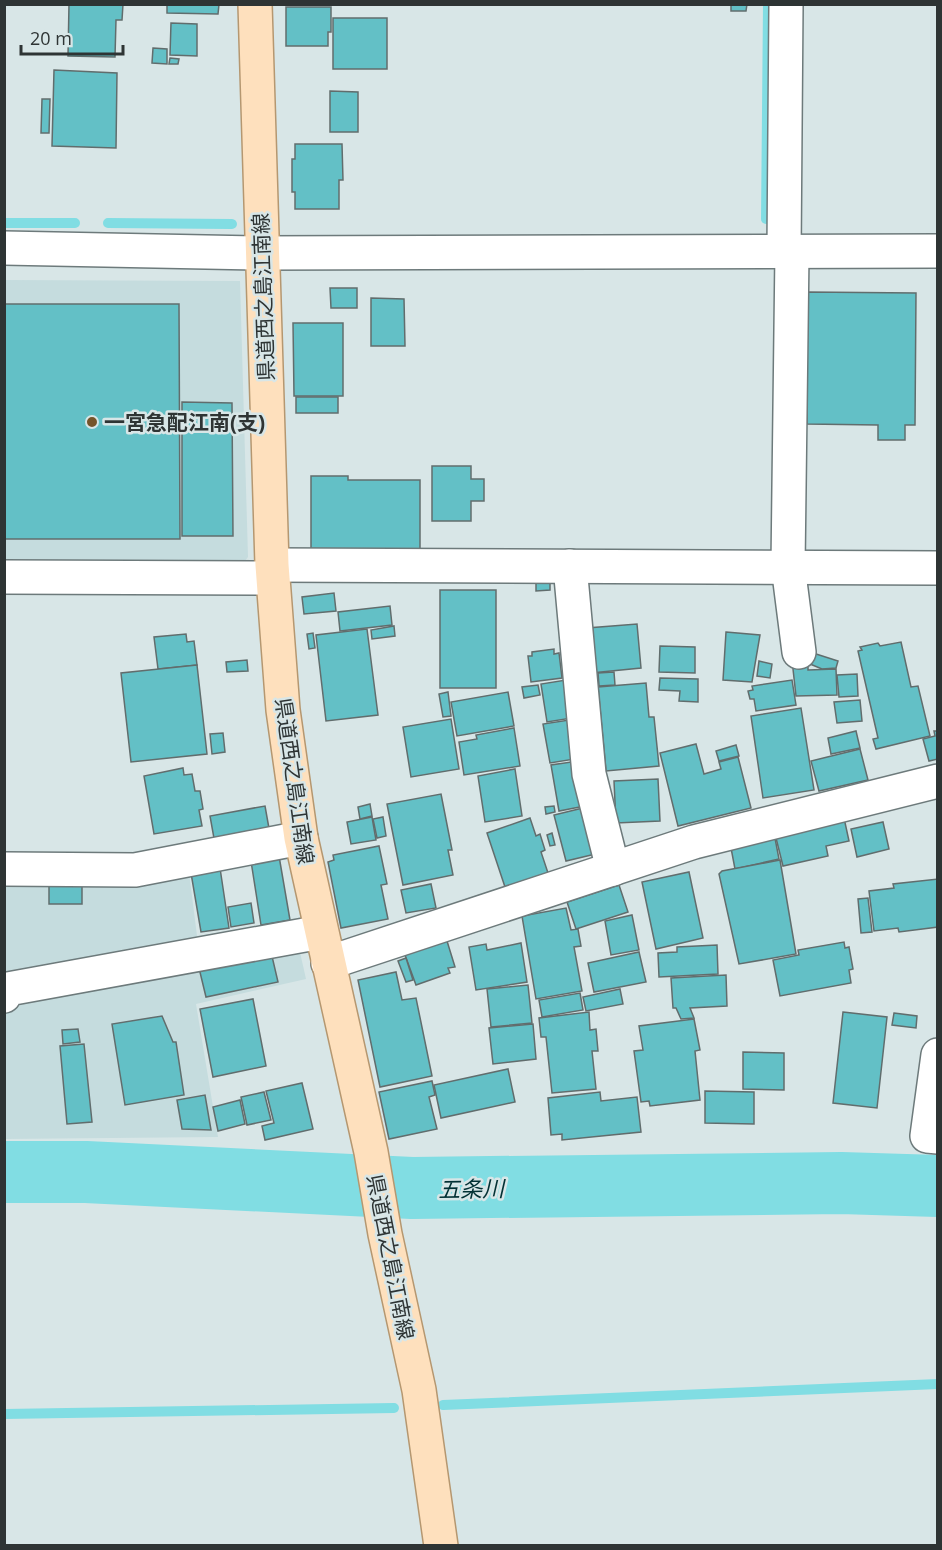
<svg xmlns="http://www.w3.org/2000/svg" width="942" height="1550" viewBox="0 0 942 1550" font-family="'Open Sans','Noto Sans JP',sans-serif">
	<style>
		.built { fill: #c5dcde }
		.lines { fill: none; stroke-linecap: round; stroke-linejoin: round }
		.stream { stroke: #81dde3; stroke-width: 10 }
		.river { stroke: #81dde3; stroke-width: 62 }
		.building { fill: #63c0c6; stroke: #616d6d; stroke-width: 1.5 }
		.minor-casing { stroke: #6d7a7b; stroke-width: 36 }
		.major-casing { stroke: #b59770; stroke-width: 36 }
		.minor { stroke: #fff; stroke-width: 33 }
		.major { stroke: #fee0bd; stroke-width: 33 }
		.poi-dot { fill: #75542a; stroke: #d8e6e7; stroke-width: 2 }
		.labels { text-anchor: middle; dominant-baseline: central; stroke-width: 5; stroke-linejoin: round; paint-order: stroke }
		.street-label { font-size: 21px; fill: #2e3434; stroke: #d8e6e7 }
		.poi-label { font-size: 21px; font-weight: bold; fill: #2e3434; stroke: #d8e6e7; text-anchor: start }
		.water-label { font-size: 22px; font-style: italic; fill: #023134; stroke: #d8e6e7 }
	</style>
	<rect width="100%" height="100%" fill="#d8e6e7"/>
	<g class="built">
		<path d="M4 280 240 281 248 557 241 566 5 567Z"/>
		<path d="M189 872 197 936 293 921 306 979 196 1004 218 1137 5 1139 4 881Z"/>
	</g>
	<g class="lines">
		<g class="stream">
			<path d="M766 219 768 4"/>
			<path d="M4 223H75"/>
			<path d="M108 223 232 224"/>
			<path d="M443 1405 938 1384"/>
			<path d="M4 1414 394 1408"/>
		</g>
		<path class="river" d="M4 1172H86L412 1188 841 1183 938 1186"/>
	</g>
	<g class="building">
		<path d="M69 4H123L122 20H116L115 57 68 56Z"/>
		<path d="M167 4H219L218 14 167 13Z"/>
		<path d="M731 4H747L746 11H731Z"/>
		<path d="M286 7H331V32H328V46H286Z"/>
		<rect x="333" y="18" width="54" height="51"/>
		<path d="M171 23 197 24V56L170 55Z"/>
		<path d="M153 48 167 49V64L152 63Z"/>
		<path d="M170 58 179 59 178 64H169Z"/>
		<path d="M54 70 117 73 116 148 52 146Z"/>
		<path d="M330 91 358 92V132H330Z"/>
		<path d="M42 99H50L49 133H41Z"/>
		<path d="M295 144H342L343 180H339V209H295V192H292V159H295Z"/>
		<path d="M330 288H357V308H331Z"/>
		<path d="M807 292 916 293 915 425H905V440H878V425L807 424Z"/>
		<path d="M371 298 404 299 405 346H371Z"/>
		<path d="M4 304H179L180 539H4Z"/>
		<path d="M293 323H343V396H294Z"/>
		<rect x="296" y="397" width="42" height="16"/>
		<path d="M182 402 232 403 233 536H182Z"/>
		<path d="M432 466H471V479H484V501H471V521H432Z"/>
		<path d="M311 476H348V480H420V553L311 549Z"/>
		<path d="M550 581V590L536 591V582Z"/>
		<rect x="440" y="590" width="56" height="98"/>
		<path d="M334 593 336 611 304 614 302 597Z"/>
		<path d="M390 606 392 625 340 631 338 612Z"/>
		<path d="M637 624 641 668 591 673 587 628Z"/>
		<path d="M394 626 395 636 372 639 371 630Z"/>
		<path d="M367 629 378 715 326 721 316 635Z"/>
		<path d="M726 632 760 635 752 682 723 680Z"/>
		<path d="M313 633 315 648 309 649 307 634Z"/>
		<path d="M186 634 187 642 194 641 197 665 158 669 154 637Z"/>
		<path d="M901 642 911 687 918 686 930 736 876 749 873 739 878 738 858 651 862 650 860 647 878 643 880 646Z"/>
		<path d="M660 646 695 647V673L659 672Z"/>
		<path d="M554 649V654L559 653 562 678 531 682 528 656H532V652Z"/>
		<path d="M813 653 838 661 836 668 822 669 810 664Z"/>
		<path d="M808 659V670L836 669 837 695 796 696 792 660Z"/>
		<path d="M247 660 248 671 227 672 226 662Z"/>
		<path d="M759 661 772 664 770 678 757 676Z"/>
		<path d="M197 665 207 754 131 762 121 673Z"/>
		<path d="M614 672 615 685 599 686 598 673Z"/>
		<path d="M857 674 858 696 839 697 837 675Z"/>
		<path d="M660 678 698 679V702L679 701 680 691 659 690Z"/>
		<path d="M566 680 572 718 547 722 541 684Z"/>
		<path d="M792 680 796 705 756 711 754 699H750L748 691 753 690 752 686Z"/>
		<path d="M646 683 649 717H654L659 766 606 771 598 687Z"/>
		<path d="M538 685 540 695 524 698 522 687Z"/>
		<path d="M448 692 451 716 443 717 439 694Z"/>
		<path d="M508 692 514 726 457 736 451 702Z"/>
		<path d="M860 700 862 721 837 723 834 702Z"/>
		<path d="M801 708 814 790 763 798 751 716Z"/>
		<path d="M451 719 459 769 411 777 403 727Z"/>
		<path d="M569 720 575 759 550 763 543 724Z"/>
		<path d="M514 728 520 766 464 775 459 742 477 739 476 735Z"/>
		<path d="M856 731 860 748 831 754 828 738Z"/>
		<path d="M934 731H938V759L929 761 923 739 935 736Z"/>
		<path d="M223 733 225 752 212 754 210 734Z"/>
		<path d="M696 744 704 774 721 769 719 762 738 757 751 808 678 826 660 753Z"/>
		<path d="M736 745 739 756 719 761 716 751Z"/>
		<path d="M860 749 868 780 819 791 811 761Z"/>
		<path d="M578 761 585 806 559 811 551 765Z"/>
		<path d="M183 768 184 775 192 774 195 791H200L203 809 199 810 202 826 154 834 144 776Z"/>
		<path d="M515 769 522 816 485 822 478 776Z"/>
		<path d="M658 779 660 821 616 823 614 781Z"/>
		<path d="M441 794 452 850H448L453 875 403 885 387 804Z"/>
		<path d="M370 804 372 816 360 819 358 807Z"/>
		<path d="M265 806 270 834 215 844 210 816Z"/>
		<path d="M554 806 555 812 546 814 545 807Z"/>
		<path d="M591 806 604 852 566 861 554 815Z"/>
		<path d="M372 817 376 840 351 844 347 822Z"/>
		<path d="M383 817 386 836 377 838 373 819Z"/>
		<path d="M530 818 536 836 540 834 545 850 541 852 548 873 505 887 487 833Z"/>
		<path d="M844 818 849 841 826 846 828 856 783 866 775 834Z"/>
		<path d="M883 822 889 849 857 857 851 829Z"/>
		<path d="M552 833 555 845 550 846 547 835Z"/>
		<path d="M774 833 779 859 735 869 731 848Z"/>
		<path d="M379 846 387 884 381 885 388 919 341 928 328 862 334 860 333 855Z"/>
		<path d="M279 856 290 920 261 925 251 861Z"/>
		<path d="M780 860 796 954 739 964 719 874 722 871Z"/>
		<path d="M220 868 229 928 201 932 191 873Z"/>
		<path d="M689 872 703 938 656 949 642 882Z"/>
		<path d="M938 879V927L899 932 898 928 874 931 869 891 894 888 893 884Z"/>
		<rect x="49" y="883" width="33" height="21"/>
		<path d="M431 884 436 908 406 913 401 890Z"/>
		<path d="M619 885 628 912 576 929 567 902Z"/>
		<path d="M868 898 872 932 861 933 858 899Z"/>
		<path d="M251 903 254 923 231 927 228 907Z"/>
		<path d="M566 908 571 930 578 929 581 946 574 947 582 991 536 999 522 916Z"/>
		<path d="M632 915 639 950 611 955 605 921Z"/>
		<path d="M447 941 455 967 448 968 450 973 416 985 405 955Z"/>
		<path d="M844 942 845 948 849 947 853 969 849 970 851 983 780 996 773 960 799 955 798 950Z"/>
		<path d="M521 943 527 982 476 990 469 947 486 944 487 950Z"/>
		<path d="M717 945 718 974 659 977 658 953 677 952V947Z"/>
		<path d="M271 952 278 982 206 997 199 968Z"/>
		<path d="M639 952 646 982 594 992 588 963Z"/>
		<path d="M406 958 413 980 406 982 398 961Z"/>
		<path d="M396 972 402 1000 416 998 432 1076 380 1087 358 980Z"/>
		<path d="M726 975 727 1006 690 1008 694 1018 681 1019 676 1008H673L671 978Z"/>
		<path d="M528 985 532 1023 491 1027 487 989Z"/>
		<path d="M620 989 623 1004 586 1011 583 997Z"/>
		<path d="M580 993 583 1010 542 1017 539 1000Z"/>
		<path d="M253 999 266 1066 213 1077 200 1009Z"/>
		<path d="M589 1012 590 1030 596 1029 598 1051H592L596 1089 552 1093 546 1037H541L539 1018Z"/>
		<path d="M843 1012 887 1017 877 1108 833 1103Z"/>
		<path d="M894 1013 917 1016 916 1028 892 1025Z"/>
		<path d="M162 1016 173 1042H176L184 1095 125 1105 112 1024Z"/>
		<path d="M694 1019 700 1050 695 1051 700 1100 650 1106 649 1101 641 1102 634 1051 643 1050 639 1026Z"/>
		<path d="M533 1024 536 1059 493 1064 489 1028Z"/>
		<path d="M78 1029 80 1042 63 1044 62 1030Z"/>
		<path d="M84 1044 92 1122 67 1124 60 1046Z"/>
		<path d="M743 1052 784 1053V1090L743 1089Z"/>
		<path d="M508 1069 515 1102 441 1118 434 1085Z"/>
		<path d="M432 1081 435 1095 429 1097 437 1129 389 1139 379 1092Z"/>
		<path d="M302 1083 313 1129 265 1140 262 1126 274 1123 266 1091Z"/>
		<path d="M705 1091 754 1092V1124L705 1123Z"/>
		<path d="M264 1092 271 1120 247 1125 241 1097Z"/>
		<path d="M600 1092 601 1101 637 1097 641 1132 562 1140V1134L551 1135 548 1098Z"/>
		<path d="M205 1095 211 1130 182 1129 177 1100Z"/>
		<path d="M240 1100 245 1124 218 1131 213 1107Z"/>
	</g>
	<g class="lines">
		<defs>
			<g id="minor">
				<path d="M4 248 262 253 938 251"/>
				<path d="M784 252 786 4"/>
				<path d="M792 252 788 566 799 652"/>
				<path d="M272 565 938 568"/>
				<path d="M570 566 589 774 613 869"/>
				<path d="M4 577 273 578"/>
				<path d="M4 869 135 870 301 838"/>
				<path d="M328 963 694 842 938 781"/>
				<path d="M4 996 8 989 321 932"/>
				<path d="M938 1055 927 1136 938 1137"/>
			</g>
			<path id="major" d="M255 4 272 565 283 710 301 838 371 1152 385 1234 419 1390 441 1546"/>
		</defs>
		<use href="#minor" class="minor-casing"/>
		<use href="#major" class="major-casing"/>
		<use href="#minor" class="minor"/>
		<use href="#major" class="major"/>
	</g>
	<circle class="poi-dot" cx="92" cy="422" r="6"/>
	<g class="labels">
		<g class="street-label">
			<text transform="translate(263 297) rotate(-92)">県道西之島江南線</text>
			<text transform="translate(295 781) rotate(82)">県道西之島江南線</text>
			<text transform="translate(391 1257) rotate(79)">県道西之島江南線</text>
		</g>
		<g class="poi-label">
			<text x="104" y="422">一宮急配江南(支)</text>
		</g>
		<g class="water-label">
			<text transform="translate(471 1188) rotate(-1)">五条川</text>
		</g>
	</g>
	<rect width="942" height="1550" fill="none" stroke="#2e3434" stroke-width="12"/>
	<path d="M21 45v9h102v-9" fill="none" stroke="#2e3434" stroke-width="3"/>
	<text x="30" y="45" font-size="18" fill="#2e3434" stroke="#d8e6e7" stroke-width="4.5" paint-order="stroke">20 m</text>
</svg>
